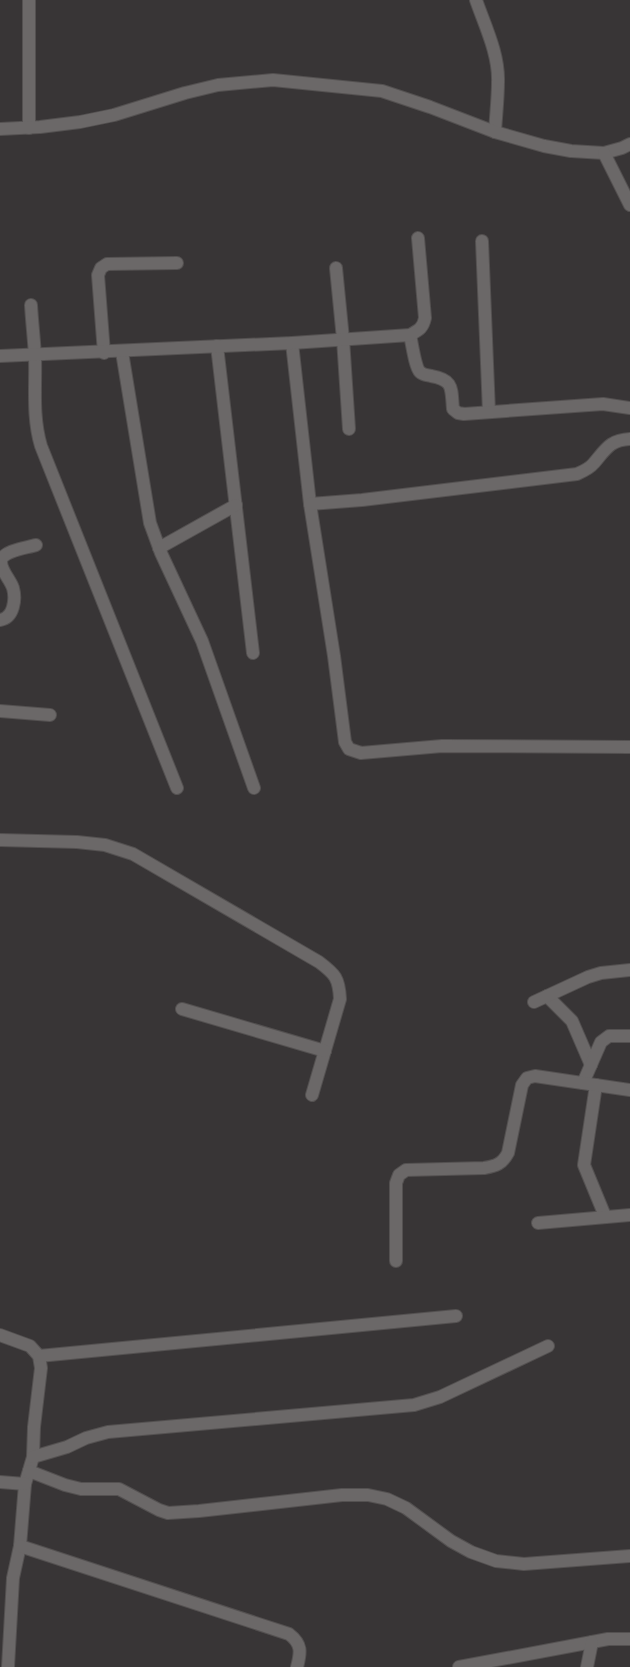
<svg xmlns="http://www.w3.org/2000/svg" width="630" height="1667" viewBox="0 0 630 1667" font-family="Karla,sans-serif">
	<style>
		.lines { fill: none; stroke-linecap: round; stroke-linejoin: round }
		.minor-casing { stroke: #545151; stroke-width: 14 }
		.minor { stroke: #6b6868; stroke-width: 12 }
	</style>
	<rect width="100%" height="100%" fill="#383536"/>
	<g class="lines">
		<defs>
			<g id="minor">
				<path d="M476 0C485 26 499 54 498 82 498 98 496 115 495 132"/>
				<path d="M29 128V0"/>
				<path d="M0 129 40 127 80 122 114 115 185 93 218 85 273 80 382 91 430 107 495 132 544 146 571 151 604 153 622 148 630 144"/>
				<path d="M604 153 630 205"/>
				<path d="M482 241 489 412"/>
				<path d="M336 268 343 339 349 429"/>
				<path d="M31 305C32 322 34 339 35 356 36 386 32 416 41 446L177 788"/>
				<path d="M410 335C412 343 415 367 420 372 423 375 427 375 431 376 454 380 451 388 453 409L458 413 464 414 603 404 630 408"/>
				<path d="M292 343 310 504 334 656 345 742 349 749 361 753 442 746 630 747"/>
				<path d="M217 346 253 653"/>
				<path d="M122 352 150 523 161 553 202 641 254 788"/>
				<path d="M104 353 98 275 101 268 107 264 177 263"/>
				<path d="M0 356 292 343 410 335C419 330 423 328 425 318L418 238"/>
				<path d="M310 504 362 500 577 474C584 471 590 468 594 463 606 449 610 440 630 439"/>
				<path d="M159 548 236 505"/>
				<path d="M0 620C14 618 16 599 13 588 10 579 0 570 1 560 5 550 27 548 36 545"/>
				<path d="M0 711 50 715"/>
				<path d="M0 840 77 842 105 845 133 854 319 962C335 974 339 978 340 999L312 1095"/>
				<path d="M547 996 572 1021 591 1065"/>
				<path d="M534 1002 588 977 601 973 630 970"/>
				<path d="M182 1009 325 1051"/>
				<path d="M583 1083 601 1042 609 1036H630"/>
				<path d="M596 1085 584 1165 605 1216"/>
				<path d="M538 1223 630 1215"/>
				<path d="M396 1261V1183L399 1175 406 1170 484 1168C496 1166 502 1164 508 1153L522 1085 527 1078 535 1076 630 1090"/>
				<path d="M0 1335 30 1346 39 1356 41 1368 34 1427 33 1457 25 1484 20 1546 13 1578 8 1667"/>
				<path d="M39 1356 456 1316"/>
				<path d="M33 1457 67 1447 86 1438 108 1432 414 1405 440 1397 548 1346"/>
				<path d="M29 1471 65 1485 81 1489H119L159 1510 168 1513 199 1511 342 1495H368L387 1499 406 1508 451 1541 471 1552 496 1561 524 1564 630 1556"/>
				<path d="M0 1482 25 1484"/>
				<path d="M20 1546 289 1634C302 1644 301 1652 297 1667"/>
				<path d="M459 1667 608 1639H630"/>
				<path d="M587 1667 592 1642"/>
			</g>
		</defs>
		<use href="#minor" class="minor-casing"/>
		<use href="#minor" class="minor"/>
	</g>
</svg>
